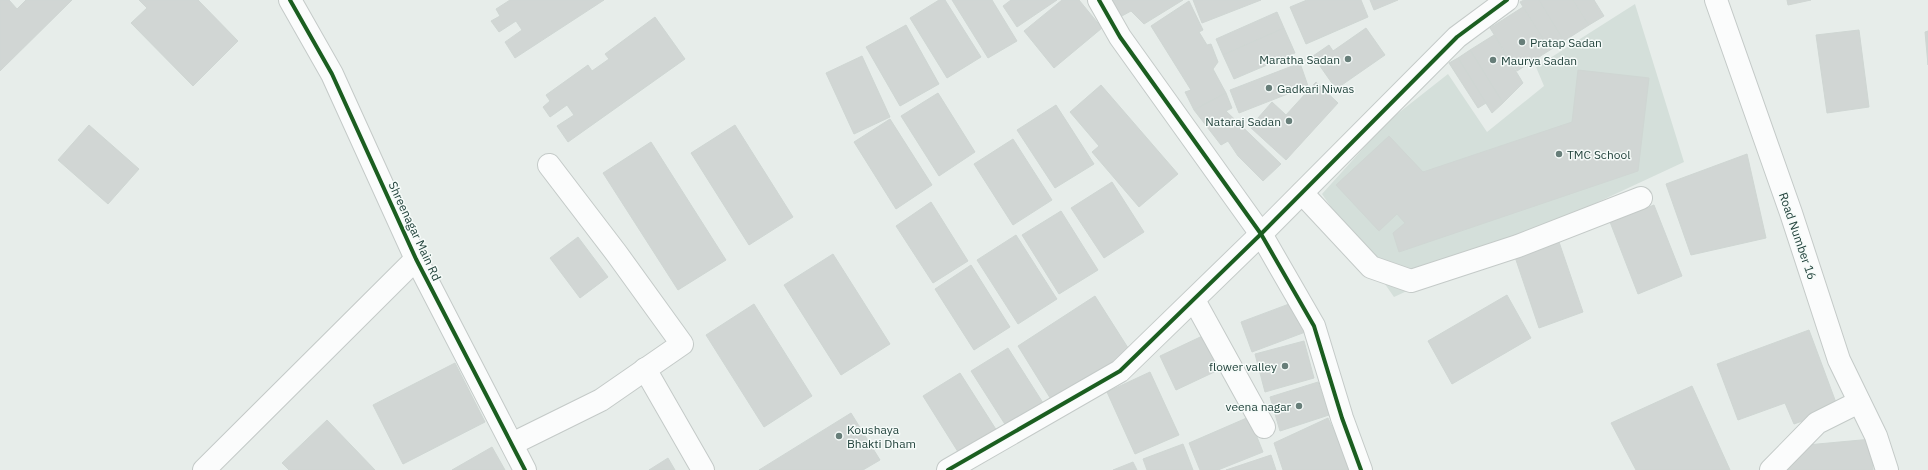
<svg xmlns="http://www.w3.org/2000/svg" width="1928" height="470" viewBox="0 0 1928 470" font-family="'IBM Plex Sans',sans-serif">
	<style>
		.built { fill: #d4dfda }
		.building { fill: #d1d6d4; stroke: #cfd6d3 }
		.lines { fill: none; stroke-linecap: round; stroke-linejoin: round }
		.minor-casing { stroke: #c4cac8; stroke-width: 24 }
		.minor { stroke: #fbfcfc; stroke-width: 22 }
		.cycleway-casing { stroke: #f6fbf9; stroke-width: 6 }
		.cycleway { stroke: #1b5e20; stroke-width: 4 }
		.poi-dot { fill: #677e79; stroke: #f6fbf9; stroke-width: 1.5 }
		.labels { text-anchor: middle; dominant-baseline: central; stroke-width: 3; stroke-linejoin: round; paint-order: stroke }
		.poi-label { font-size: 12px; fill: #22433c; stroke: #f6fbf9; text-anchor: start }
		.street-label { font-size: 12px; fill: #22433c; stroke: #f6fbf9 }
	</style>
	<rect width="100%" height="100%" fill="#e7edea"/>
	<path class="built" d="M1635 4 1684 162 1394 297 1322 194 1387 122 1448 74 1487 132 1544 86 1536 67Z"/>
	<g class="building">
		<path d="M0 0H9L17 9 26 0H72L0 71Z"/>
		<path d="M139 0H198L238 41 193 86 131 23 147 8Z"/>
		<path d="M510 0H604L515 58 505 42 522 30 516 21 499 32 491 21 500 16 496 9Z"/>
		<path d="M939 0H945L981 57 947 78 910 18Z"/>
		<path d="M952 0H992L1017 41 988 58Z"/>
		<path d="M1011 0H1057L1017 27 1003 6Z"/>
		<path d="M1062 0H1079L1102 28 1054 68 1024 31Z"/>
		<path d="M1109 0H1183L1144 24 1131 11 1120 17Z"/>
		<path d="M1193 0H1261L1202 23Z"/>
		<path d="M1307 0H1361L1368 17 1306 44 1290 7Z"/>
		<path d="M1370 0H1398L1374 10Z"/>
		<path d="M1524 0H1539L1564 41 1550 50 1520 2Z"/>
		<path d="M1539 0H1573L1589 25 1564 41Z"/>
		<path d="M1573 0H1594L1604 16 1589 25Z"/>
		<path d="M1787 0H1811L1788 5Z"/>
		<path d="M1189 1 1203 30 1199 32 1207 45 1211 44 1218 62 1213 69 1226 93 1194 110 1185 92 1191 90 1151 26Z"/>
		<path d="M1523 7 1550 50 1517 71 1490 28Z"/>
		<path d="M1277 12 1284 28 1223 55 1216 39Z"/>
		<path d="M655 17 685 59 568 142 557 126 574 115 567 105 550 117 543 107 550 101 546 95 588 65 592 71 609 59 605 54Z"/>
		<path d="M906 25 939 84 900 106 866 47Z"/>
		<path d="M1284 28 1295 53 1234 79 1223 55Z"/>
		<path d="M1366 28 1385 55 1336 89 1313 56 1329 45 1333 51Z"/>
		<path d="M1859 30 1869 107 1827 113 1816 35Z"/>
		<path d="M1928 31V65L1925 32Z"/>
		<path d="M1494 35 1523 83 1503 103 1470 50Z"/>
		<path d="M1470 50 1503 103 1492 113 1458 58Z"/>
		<path d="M862 56 890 117 854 134 826 73Z"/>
		<path d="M1458 58 1486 103 1478 108 1449 63Z"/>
		<path d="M1300 63 1308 86 1239 113 1230 90Z"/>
		<path d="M1578 70 1649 78 1638 171 1399 252 1393 233 1405 223 1397 214 1379 231 1336 185 1389 136 1423 172 1572 122Z"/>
		<path d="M1316 82 1338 103 1286 160 1250 127 1272 102 1286 115Z"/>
		<path d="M1101 85 1178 174 1139 207 1092 152 1099 146 1070 112Z"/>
		<path d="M938 93 975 152 939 176 901 116Z"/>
		<path d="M1226 93 1232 108 1226 111 1281 164 1263 181 1238 156 1228 141 1221 145 1194 110Z"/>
		<path d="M1056 105 1094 164 1055 188 1017 130Z"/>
		<path d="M890 119 932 185 896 209 854 142Z"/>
		<path d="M89 125 139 169 108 204 58 160Z"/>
		<path d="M735 125 793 217 749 245 691 153Z"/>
		<path d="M1013 139 1052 200 1013 225 974 164Z"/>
		<path d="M651 142 726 260 678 290 603 173Z"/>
		<path d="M1747 154 1766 238 1691 255 1666 184Z"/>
		<path d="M1112 182 1144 232 1104 258 1071 208Z"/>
		<path d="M931 202 968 261 933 283 896 226Z"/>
		<path d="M1654 205 1682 276 1638 294 1610 222Z"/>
		<path d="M1061 211 1098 270 1059 294 1022 235Z"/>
		<path d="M1016 235 1057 299 1018 324 977 260Z"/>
		<path d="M578 237 608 277 580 298 550 258Z"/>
		<path d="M1559 242 1583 312 1539 328 1515 257Z"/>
		<path d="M833 254 890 344 841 375 784 285Z"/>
		<path d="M971 265 1010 327 974 350 935 289Z"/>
		<path d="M1507 295 1531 338 1452 384 1428 341Z"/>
		<path d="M1095 296 1130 351 1052 401 1018 346Z"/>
		<path d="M1297 301 1308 331 1252 352 1241 322Z"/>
		<path d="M754 304 812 396 764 427 706 335Z"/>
		<path d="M1809 330 1838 408 1794 424 1785 403 1738 420 1717 364Z"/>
		<path d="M1213 331 1229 365 1176 390 1160 356Z"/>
		<path d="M1304 341 1314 378 1265 392 1255 354Z"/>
		<path d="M1008 348 1045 406 1008 429 971 371Z"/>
		<path d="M455 363 485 422 403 464 373 405Z"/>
		<path d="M1150 372 1179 435 1135 454 1107 392Z"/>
		<path d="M960 373 997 431 960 455 923 396Z"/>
		<path d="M1318 382 1329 415 1280 431 1270 397Z"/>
		<path d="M1692 386 1730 470H1636L1611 423Z"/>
		<path d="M851 413 880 460 863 470H759Z"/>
		<path d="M1249 417 1263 452 1218 470H1200L1189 443Z"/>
		<path d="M1328 418 1352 470H1283L1274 443Z"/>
		<path d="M327 420 375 470H289L282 463Z"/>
		<path d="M1872 439 1873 470H1783L1807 445Z"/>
		<path d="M1183 444 1193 470H1147L1143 459Z"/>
		<path d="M492 447 505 470H452Z"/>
		<path d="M1271 455 1276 470H1226Z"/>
		<path d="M668 458 675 470H649Z"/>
		<path d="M1133 462 1137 470H1113Z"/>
	</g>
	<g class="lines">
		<defs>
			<g id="minor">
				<path d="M290 0 332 74 416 259 525 470"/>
				<path d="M1099 0 1120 37 1261 234 1314 326 1342 418 1361 470"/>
				<path d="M1716 0 1791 213 1839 360 1876 436 1887 470"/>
				<path d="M1302 193 1371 267 1411 281 1518 246 1641 198"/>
				<path d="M1194 300 1264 427"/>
				<path d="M645 369 703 470"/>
				<path d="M512 444 601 400 682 344 617 254 549 165"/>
				<path d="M204 470 416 259"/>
				<path d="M948 470 1120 371 1261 234 1457 37 1507 0"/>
				<path d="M1771 470 1817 423 1859 402"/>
			</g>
		</defs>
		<use href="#minor" class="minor-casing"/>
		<use href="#minor" class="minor"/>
		<defs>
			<g id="cycleway">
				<path d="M290 0 332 74 416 259 525 470"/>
				<path d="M1099 0 1120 37 1261 234 1314 326 1342 418 1361 470"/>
				<path d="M948 470 1120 371 1261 234 1457 37 1507 0"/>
			</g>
		</defs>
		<use href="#cycleway" class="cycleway-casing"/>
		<use href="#cycleway" class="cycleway"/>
	</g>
	<g class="poi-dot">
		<circle cx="1522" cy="42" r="4"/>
		<circle cx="1348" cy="59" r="4"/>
		<circle cx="1493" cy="60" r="4"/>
		<circle cx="1269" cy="88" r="4"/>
		<circle cx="1289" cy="121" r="4"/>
		<circle cx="1559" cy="154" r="4"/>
		<circle cx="1285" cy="366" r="4"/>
		<circle cx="1299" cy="406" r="4"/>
		<circle cx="839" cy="436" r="4"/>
	</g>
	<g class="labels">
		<g class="poi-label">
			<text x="1530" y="42">Pratap Sadan</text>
			<text x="1340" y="59" text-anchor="end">Maratha Sadan</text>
			<text x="1501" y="60">Maurya Sadan</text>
			<text x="1277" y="88">Gadkari Niwas</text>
			<text x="1281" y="121" text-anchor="end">Nataraj Sadan</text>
			<text x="1567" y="154">TMC School</text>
			<text x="1277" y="366" text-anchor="end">flower valley</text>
			<text x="1291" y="406" text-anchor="end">veena nagar</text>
			<text x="847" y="429">Koushaya<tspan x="847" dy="14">Bhakti Dham</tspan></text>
		</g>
		<g class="street-label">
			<text transform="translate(415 231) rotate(65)">Shreenagar Main Rd</text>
			<text transform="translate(1798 236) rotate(71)">Road Number 16</text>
		</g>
	</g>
</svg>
